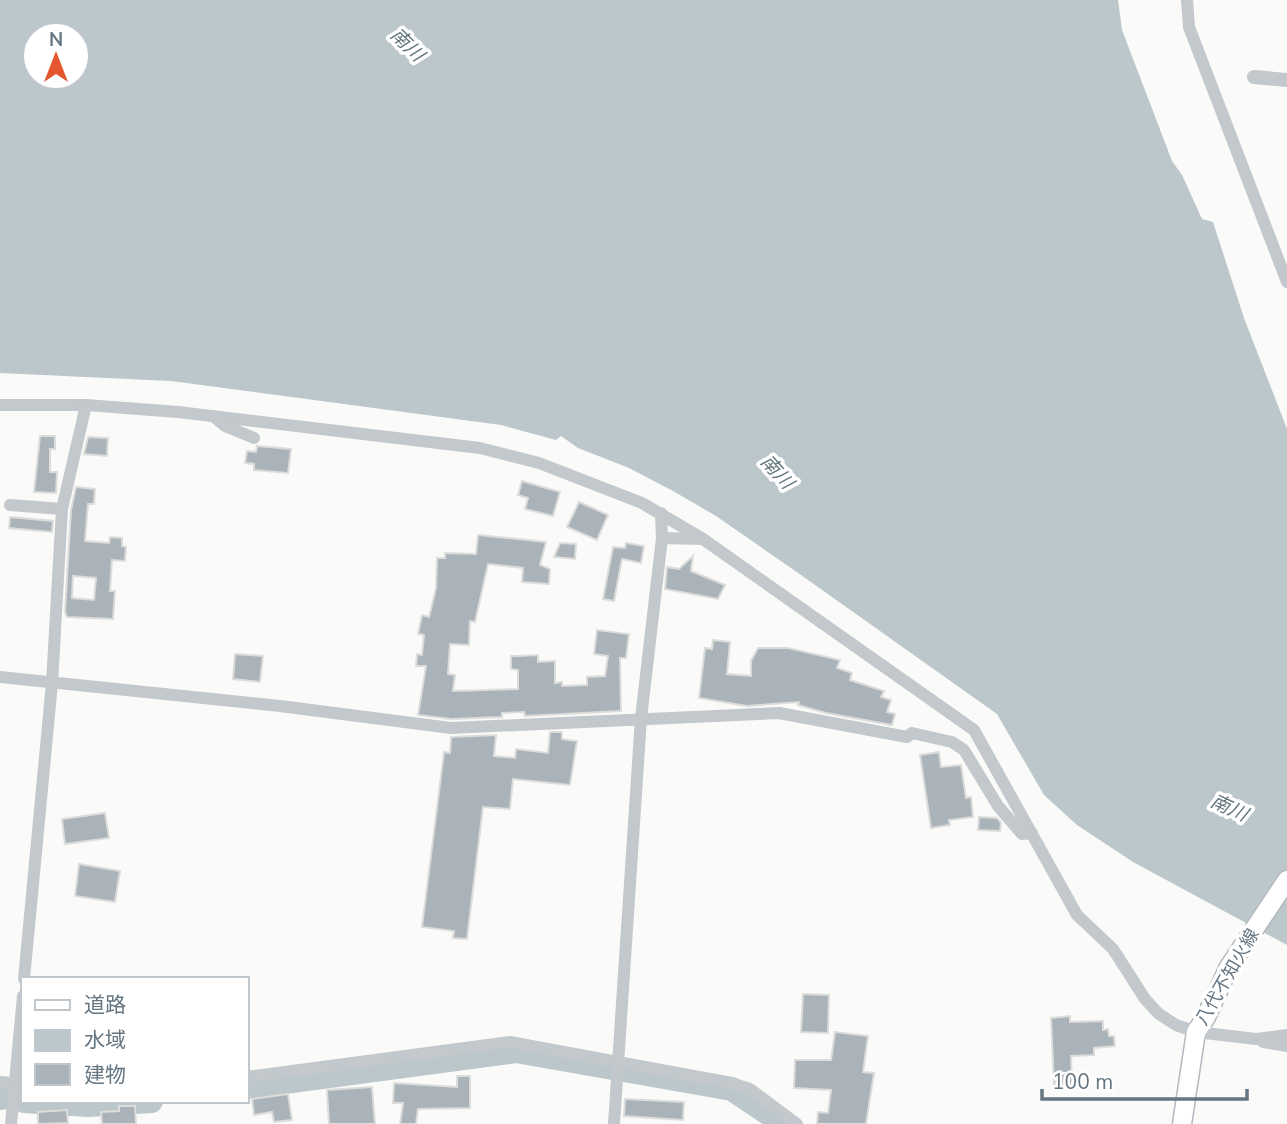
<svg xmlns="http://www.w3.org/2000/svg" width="1287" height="1124" viewBox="0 0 1287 1124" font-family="'Nunito Sans','Noto Sans JP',sans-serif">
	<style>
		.water { fill: #bbc7cb; fill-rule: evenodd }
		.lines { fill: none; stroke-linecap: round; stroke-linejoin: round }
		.river { stroke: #bbc7cb; stroke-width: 24 }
		.building { fill: #aab3b9; stroke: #dcdcda; stroke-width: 2; fill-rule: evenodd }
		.secondary-casing { stroke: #b3babf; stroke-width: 21 }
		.minor { stroke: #c3c8cc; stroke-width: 12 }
		.tertiary { stroke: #c3c8cc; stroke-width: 14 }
		.secondary { stroke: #fff; stroke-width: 18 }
		.labels { text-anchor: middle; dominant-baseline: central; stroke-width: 7; stroke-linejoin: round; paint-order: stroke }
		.street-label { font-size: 18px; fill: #657683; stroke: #fff }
		.water-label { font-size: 19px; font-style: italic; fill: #60757c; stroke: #fff }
	</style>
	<rect width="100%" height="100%" fill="#fafaf8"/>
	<path class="water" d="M0 0H1118L1122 30 1172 161 1182 175 1202 219 1213 222 1244 318 1287 429V945L1133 862 1077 825 1044 795 997 714 801 575 716 516 673 491 629 468 578 448 561 436 556 440 501 425 171 381 0 373ZM35 35H77V77H35Z"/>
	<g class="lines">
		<g class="river">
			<path d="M247 1087 516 1051 732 1089 784 1124"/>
			<path d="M0 1098H1"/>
			<path d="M25 1101 88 1105 151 1101"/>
		</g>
	</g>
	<g class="building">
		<path d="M40 436H55V449H50V472H57L56 493 34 492Z"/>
		<path d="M88 437 108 438 107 456 84 454Z"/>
		<path d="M257 446 291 449 288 473 254 470V464L245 463 247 451 256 452Z"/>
		<path d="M522 481 560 492 553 516 525 509 528 498 518 495Z"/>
		<path d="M76 487 95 489 94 504H88L85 541 109 543 110 537 122 538V546L126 547 125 561 112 560 110 591H115L113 619 67 617 65 612 71 510ZM73 576 96 578 94 600 72 598Z"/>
		<path d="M579 502 608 515 597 540 567 527Z"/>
		<path d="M10 517 53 521 52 532 9 528Z"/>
		<path d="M478 535 546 542 540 565 550 569 549 584 522 582 523 568 488 564 475 622 470 621 469 645 450 644 448 674 455 675 453 691 518 689V670L511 669V656H518L538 655V662L555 661V683L562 682V686L587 685V677L605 676 608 656 594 654 597 630 629 634 626 658H620L621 711 525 716 524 712 502 713V717L451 719 418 715 426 666H416L417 654 422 655 424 635 418 634 422 615 429 617 436 588 437 558H445V553L476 554Z"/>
		<path d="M560 543 576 544 575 559 554 557Z"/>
		<path d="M626 543 644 546 641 563 622 559 614 601 603 599 613 547 625 548Z"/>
		<path d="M693 556 691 571 725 585 718 599 665 589 667 567 679 569Z"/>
		<path d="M713 640 730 642 727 674 751 676V661L758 648H788L840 660 837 668 852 673 850 680 884 691 881 697 891 700 887 712 895 714 892 725 826 713 798 705 799 702 747 706 699 698 705 648 712 649Z"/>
		<path d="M235 654 263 656 260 682 233 679Z"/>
		<path d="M550 732H562V739L577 741 570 785 513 779 510 809 483 807 467 939 453 938 454 931 422 927 444 752 450 753 451 737 496 735 494 756 515 758 516 749 548 753Z"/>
		<path d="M939 752 941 767 961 765 966 798 971 797 973 817 949 820 950 825 931 828 920 755Z"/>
		<path d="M105 813 109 838 65 844 62 819Z"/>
		<path d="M979 817 997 818 1001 823 1000 831 978 830Z"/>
		<path d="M79 864 120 871 115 902 75 896Z"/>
		<path d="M803 994 829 995 828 1033 801 1032Z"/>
		<path d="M1070 1016V1022L1103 1021V1030L1108 1029 1109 1036H1114L1115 1046 1094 1048V1055L1071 1056 1072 1084 1054 1085 1051 1018Z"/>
		<path d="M835 1032 868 1036 863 1072 874 1073 866 1124H817L818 1112 828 1113 831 1090 794 1088 795 1060H831Z"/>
		<path d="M457 1076H470V1108L418 1109 416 1124H400L403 1103H393L394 1083 457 1087Z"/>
		<path d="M372 1087 375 1124H329L327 1090Z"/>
		<path d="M288 1094 292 1120 274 1122 272 1112 254 1115 252 1099Z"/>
		<path d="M625 1099 684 1102 683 1120 624 1116Z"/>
		<path d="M119 1106H135L136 1124H102L101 1112 119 1111Z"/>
		<path d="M67 1110 68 1123 38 1124V1112Z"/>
	</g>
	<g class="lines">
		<defs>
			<path id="secondary" d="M1182 1124 1196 1032 1206 1017 1229 967 1287 880"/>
		</defs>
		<use href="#secondary" class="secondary-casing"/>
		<g class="minor">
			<path d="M1187 0 1189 27 1287 282"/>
			<path d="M0 405H86L178 412 480 448 539 463 642 503 703 539 974 730 1077 915 1113 949 1145 999 1159 1014 1176 1025 1196 1032 1256 1039 1287 1035"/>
			<path d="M213 416 225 426 254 438"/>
			<path d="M10 505 62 509"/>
			<path d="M662 538 702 539"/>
			<path d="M0 677 280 706 451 728 779 713 907 737 912 733 952 742 964 750 998 806 1022 834 1032 833"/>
			<path d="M24 979 52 683 62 509 86 405"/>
			<path d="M1263 1042 1287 1046"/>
			<path d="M247 1077 510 1042 731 1083 750 1089 797 1124"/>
			<path d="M0 1082 22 1084"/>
			<path d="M11 1124 23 996"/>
			<path d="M614 1124 641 718 662 538 661 513"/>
		</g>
		<path class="tertiary" d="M1254 77 1287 80"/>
		<use href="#secondary" class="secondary"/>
	</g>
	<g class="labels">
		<g class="street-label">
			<text transform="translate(1227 977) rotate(-60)">八代不知火線</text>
		</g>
		<g class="water-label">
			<text transform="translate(407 45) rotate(44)">南川</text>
			<text transform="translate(777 472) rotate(48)">南川</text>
			<text transform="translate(1229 808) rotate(25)">南川</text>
		</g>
	</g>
	<rect x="21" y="977" width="228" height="126" fill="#ffffff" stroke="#c1c8cd" stroke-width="2"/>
	<rect x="35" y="1000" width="35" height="10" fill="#ffffff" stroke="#c1c8cd" stroke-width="2"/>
	<text x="84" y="1012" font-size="21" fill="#657683">道路</text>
	<rect x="35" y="1030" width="35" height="21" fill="#bbc7cb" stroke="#c1c8cd" stroke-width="2"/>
	<text x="84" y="1047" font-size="21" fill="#657683">水域</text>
	<rect x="35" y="1064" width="35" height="21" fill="#aab3b9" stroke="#c1c8cd" stroke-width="2"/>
	<text x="84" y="1082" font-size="21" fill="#657683">建物</text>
	<g transform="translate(56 56)"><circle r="33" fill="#ffffff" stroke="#c1c8cd" stroke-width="2"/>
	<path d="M0-5L12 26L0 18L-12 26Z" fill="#e4572e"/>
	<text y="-10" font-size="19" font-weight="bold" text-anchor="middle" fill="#657683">N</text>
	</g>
	<path d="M1042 1089v10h205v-10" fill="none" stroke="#657683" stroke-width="3.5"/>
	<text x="1052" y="1089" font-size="21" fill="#657683" stroke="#ffffff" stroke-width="5" paint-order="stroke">100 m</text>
</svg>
